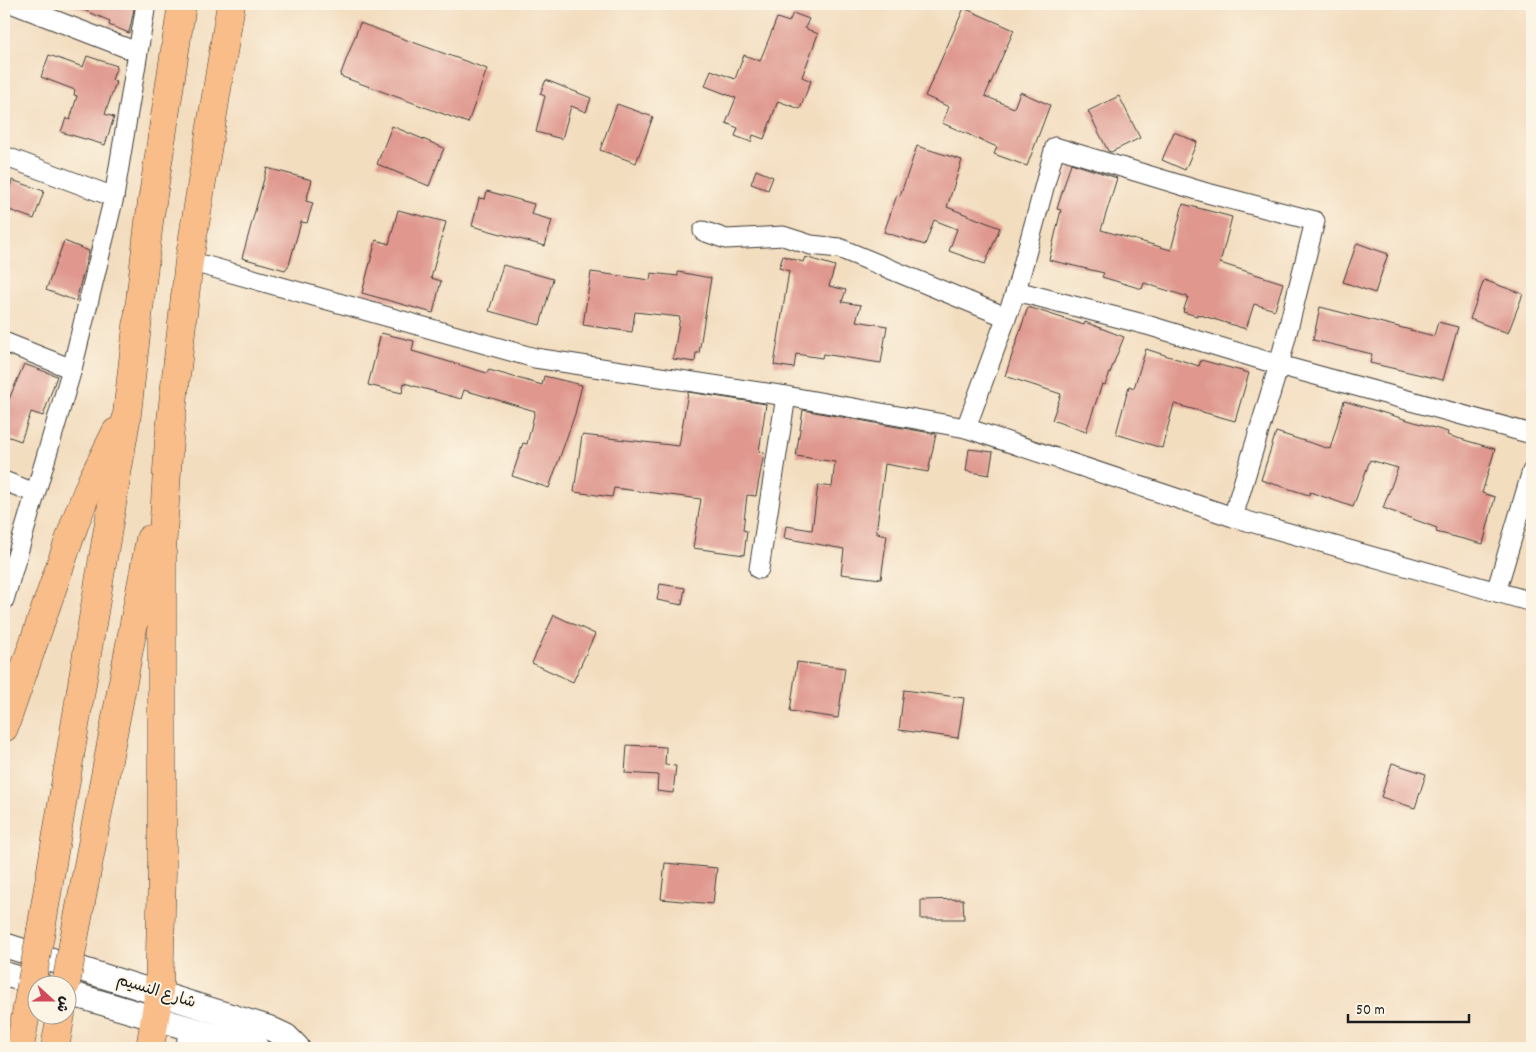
<svg xmlns="http://www.w3.org/2000/svg" width="1536" height="1052" viewBox="0 0 1536 1052" font-family="Dekko,'Playpen Sans Arabic',sans-serif">
	<style>
		.building { fill: #df978e }
		.lines { fill: none; stroke-linecap: round; stroke-linejoin: round }
		.minor-casing { stroke: #3c3934; stroke-width: 21 }
		.tertiary-casing { stroke: #3c3934; stroke-width: 26 }
		.trunk-casing { stroke: #3c3934; stroke-width: 29 }
		.minor { stroke: #fff; stroke-width: 19 }
		.tertiary { stroke: #fff; stroke-width: 24 }
		.trunk { stroke: #f8bd89; stroke-width: 28 }
		.trunk-bridge-casing { stroke: #3c3934; stroke-width: 29; stroke-linecap: butt }
		.trunk-bridge { stroke: #f8bd89; stroke-width: 28 }
		.labels { text-anchor: middle; dominant-baseline: central; stroke-width: 4; stroke-linejoin: round; paint-order: stroke }
		.street-label { font-size: 16px; fill: #1c1c1c; stroke: #fcf5e5 }
	</style>
	<rect width="100%" height="100%" fill="#fcf5e5"/>
	<filter id="ink" filterUnits="userSpaceOnUse"><feTurbulence type="fractalNoise" baseFrequency=".02" numOctaves="2"/><feDisplacementMap in="SourceGraphic" scale="10" xChannelSelector="R" yChannelSelector="G"/><feConvolveMatrix kernelMatrix="1 2 1 2 8 2 1 2 1" color-interpolation-filters="sRGB"/></filter>
	<filter id="wash" filterUnits="userSpaceOnUse"><feTurbulence type="fractalNoise" baseFrequency=".0096" numOctaves="4" result="noise"/><feDisplacementMap in="SourceGraphic" scale="20" xChannelSelector="R" yChannelSelector="G"/><feGaussianBlur stdDeviation="1.12" result="paint"/><feColorMatrix in="noise" values="0 0 0 0 0 0 0 0 0 0 0 0 0 0 0 0 0 1.4 0 .05"/><feComposite in="paint" operator="in"/></filter>
	<g filter="url(#wash)">
		<rect width="100%" height="100%" fill="#f3ddbf"/>
		<g id="blocks">
			<g class="building">
				<path d="M69 4H135L129 33 109 25 110 21Z"/>
				<path d="M964 8 1014 30 985 96 1014 108 1020 92 1050 105 1027 166 994 154 997 147 942 123 949 107 925 96Z"/>
				<path d="M793 13 809 19 805 28 818 34 802 77 811 81 800 109 778 101 764 139 753 135 751 142 735 136 738 128 726 123 736 98 705 86 711 70 735 79 744 55 760 61 777 18 789 22Z"/>
				<path d="M360 23 487 69 468 123 340 76Z"/>
				<path d="M49 55 83 67 87 56 117 66 112 80 116 82 105 114 114 117 105 145 61 132 66 118 70 120 77 96 74 95 75 90 41 77Z"/>
				<path d="M546 80 591 98 586 112 571 106 562 139 536 132 545 96 540 94Z"/>
				<path d="M1119 96 1140 138 1111 152 1108 151 1088 111Z"/>
				<path d="M617 104 653 117 636 163 600 150Z"/>
				<path d="M392 126 444 148 429 186 377 164Z"/>
				<path d="M1174 132 1197 142 1185 170 1162 160Z"/>
				<path d="M917 146 962 160 947 207 1000 228 985 264 949 251 957 229 934 220 925 245 884 232 897 195 900 196Z"/>
				<path d="M1071 163 1117 178 1101 230 1171 250 1183 204 1232 217 1220 263 1283 283 1275 310 1254 304 1246 329 1197 314V316L1183 312 1188 297 1144 283 1142 289 1102 277 1104 273 1049 260 1061 210 1057 209Z"/>
				<path d="M267 168 312 180 306 201 313 203 307 223 301 222 289 265 285 270 242 258Z"/>
				<path d="M756 170 773 177 768 190 751 184Z"/>
				<path d="M12 180 44 191 34 219 4 208Z"/>
				<path d="M487 191 534 204 531 214 552 220 545 246 472 226 479 198 485 199Z"/>
				<path d="M398 210 446 222 431 278 441 281 433 313 362 293 376 240 389 244Z"/>
				<path d="M64 241 89 251 76 301 46 290Z"/>
				<path d="M1357 243 1388 254 1375 293 1343 282Z"/>
				<path d="M783 256 803 262 805 257 835 266 829 286 846 290 842 302 861 305 856 321 887 326 881 363 823 354 822 358 796 354 794 368 774 365 789 271 779 268Z"/>
				<path d="M503 265 553 279 540 325 489 311Z"/>
				<path d="M591 272 650 280 651 273 678 276V272L711 278 699 353H696L695 362 673 359 680 317 635 312 632 332 583 325Z"/>
				<path d="M1484 280 1523 294 1508 333 1470 319Z"/>
				<path d="M1028 307 1084 325 1085 322 1124 337 1105 385 1102 384 1086 432 1052 420 1061 394 1005 376Z"/>
				<path d="M1320 307 1434 336 1438 322 1458 327 1443 380 1370 363 1372 354 1313 340Z"/>
				<path d="M381 333 414 341 412 351 487 373 489 370 542 385 544 376 582 385 575 414 549 488 512 476 523 443 527 444 535 411 464 390 461 399 404 383 402 393 368 385Z"/>
				<path d="M1146 349 1199 366 1201 360 1249 373 1235 421 1174 404 1162 448 1116 434 1129 386 1134 388Z"/>
				<path d="M24 364 57 376 43 416 31 412 21 441 4 435V411Z"/>
				<path d="M688 392 766 404 759 452 764 453 756 496 747 495 743 530 747 531 744 555 693 548 701 499 614 488 612 497 574 492 582 435 679 446Z"/>
				<path d="M1344 401 1448 432 1447 435 1495 449 1482 493 1495 497 1483 544 1436 532 1437 528 1383 508 1398 468 1370 460 1353 507 1310 492 1309 495 1261 480 1276 432 1330 449Z"/>
				<path d="M803 410 936 434 928 472 885 464 876 533 887 535 881 579 841 574 844 549 784 538 786 526 812 530 818 485 832 487 835 462 796 456Z"/>
				<path d="M969 449 993 452 989 475 966 471Z"/>
				<path d="M660 584 685 588 682 605 657 600Z"/>
				<path d="M554 615 595 634 573 682 532 663Z"/>
				<path d="M797 662 845 668 838 718 790 711Z"/>
				<path d="M904 690 964 698 958 738 899 730Z"/>
				<path d="M627 745 666 747 665 765 676 766 673 793 657 791 658 775 625 773Z"/>
				<path d="M1392 763 1426 774 1415 808 1381 797Z"/>
				<path d="M665 863 717 868 713 904 661 899Z"/>
				<path d="M963 899 964 919H921V900Z"/>
			</g>
		</g>
	</g>
	<g filter="url(#ink)">
		<use href="#blocks" fill-opacity="0" stroke="#3c3934" stroke-width="1"/>
		<g class="lines">
			<defs>
				<g id="minor">
					<path d="M13 4 137 52"/>
					<path d="M4 156 114 197"/>
					<path d="M703 231 726 239 783 236 811 245 839 248 1006 317"/>
					<path d="M189 261 535 358 786 396 966 428 1233 517 1532 602"/>
					<path d="M1016 291 1147 325 1279 365 1532 434"/>
					<path d="M4 342 72 369"/>
					<path d="M966 428 1016 291 1055 147 1207 193 1315 221 1279 365 1233 517"/>
					<path d="M4 481 35 493"/>
					<path d="M759 569 786 396"/>
					<path d="M1496 592 1532 471"/>
					<path d="M4 600 72 369 114 197 146 4"/>
					<path d="M186 1048 188 1029"/>
				</g>
				<g id="tertiary">
					<path d="M4 945 269 1028 286 1036 297 1047"/>
					<path d="M4 974 40 984"/>
					<path d="M68 993 257 1048"/>
				</g>
				<g id="trunk">
					<path d="M4 728 76 520 91 482 116 432"/>
					<path d="M41 930 127 414 149 222 182 4"/>
					<path d="M74 939 150 539"/>
					<path d="M55 1048 61 1014"/>
					<path d="M150 1048 159 993 162 871V550L169 439 189 261 231 4"/>
				</g>
			</defs>
			<use href="#minor" class="minor-casing"/>
			<use href="#tertiary" class="tertiary-casing"/>
			<use href="#trunk" class="trunk-casing"/>
			<use href="#minor" class="minor"/>
			<use href="#tertiary" class="tertiary"/>
			<use href="#trunk" class="trunk"/>
			<defs>
				<g id="trunk-bridge">
					<path d="M66 984 74 939"/>
					<path d="M20 1047 41 930"/>
				</g>
			</defs>
			<use href="#trunk-bridge" class="trunk-bridge-casing"/>
			<use href="#trunk-bridge" class="trunk-bridge"/>
		</g>
	</g>
	<g class="labels">
		<g class="street-label">
			<text transform="translate(156 992) rotate(17)">شارع النسيم</text>
		</g>
	</g>
	<rect width="1536" height="1052" fill="none" stroke="#fcf5e5" stroke-width="20"/>
	<g transform="translate(52 1000) rotate(111)"><circle r="24" fill="#fcf5e5" stroke="#a29e95"/>
	<path d="M0-4L9 19L0 12L-9 19Z" fill="#d1495b"/>
	<text y="-8" font-size="14" font-weight="bold" text-anchor="middle" fill="#1c1c1c">ش</text>
	</g>
	<path d="M1348 1014v8h121v-8" fill="none" stroke="#1c1c1c" stroke-width="2.5"/>
	<text x="1356" y="1014" font-size="15" fill="#1c1c1c" stroke="#fcf5e5" stroke-width="4" paint-order="stroke">50 m</text>
</svg>
